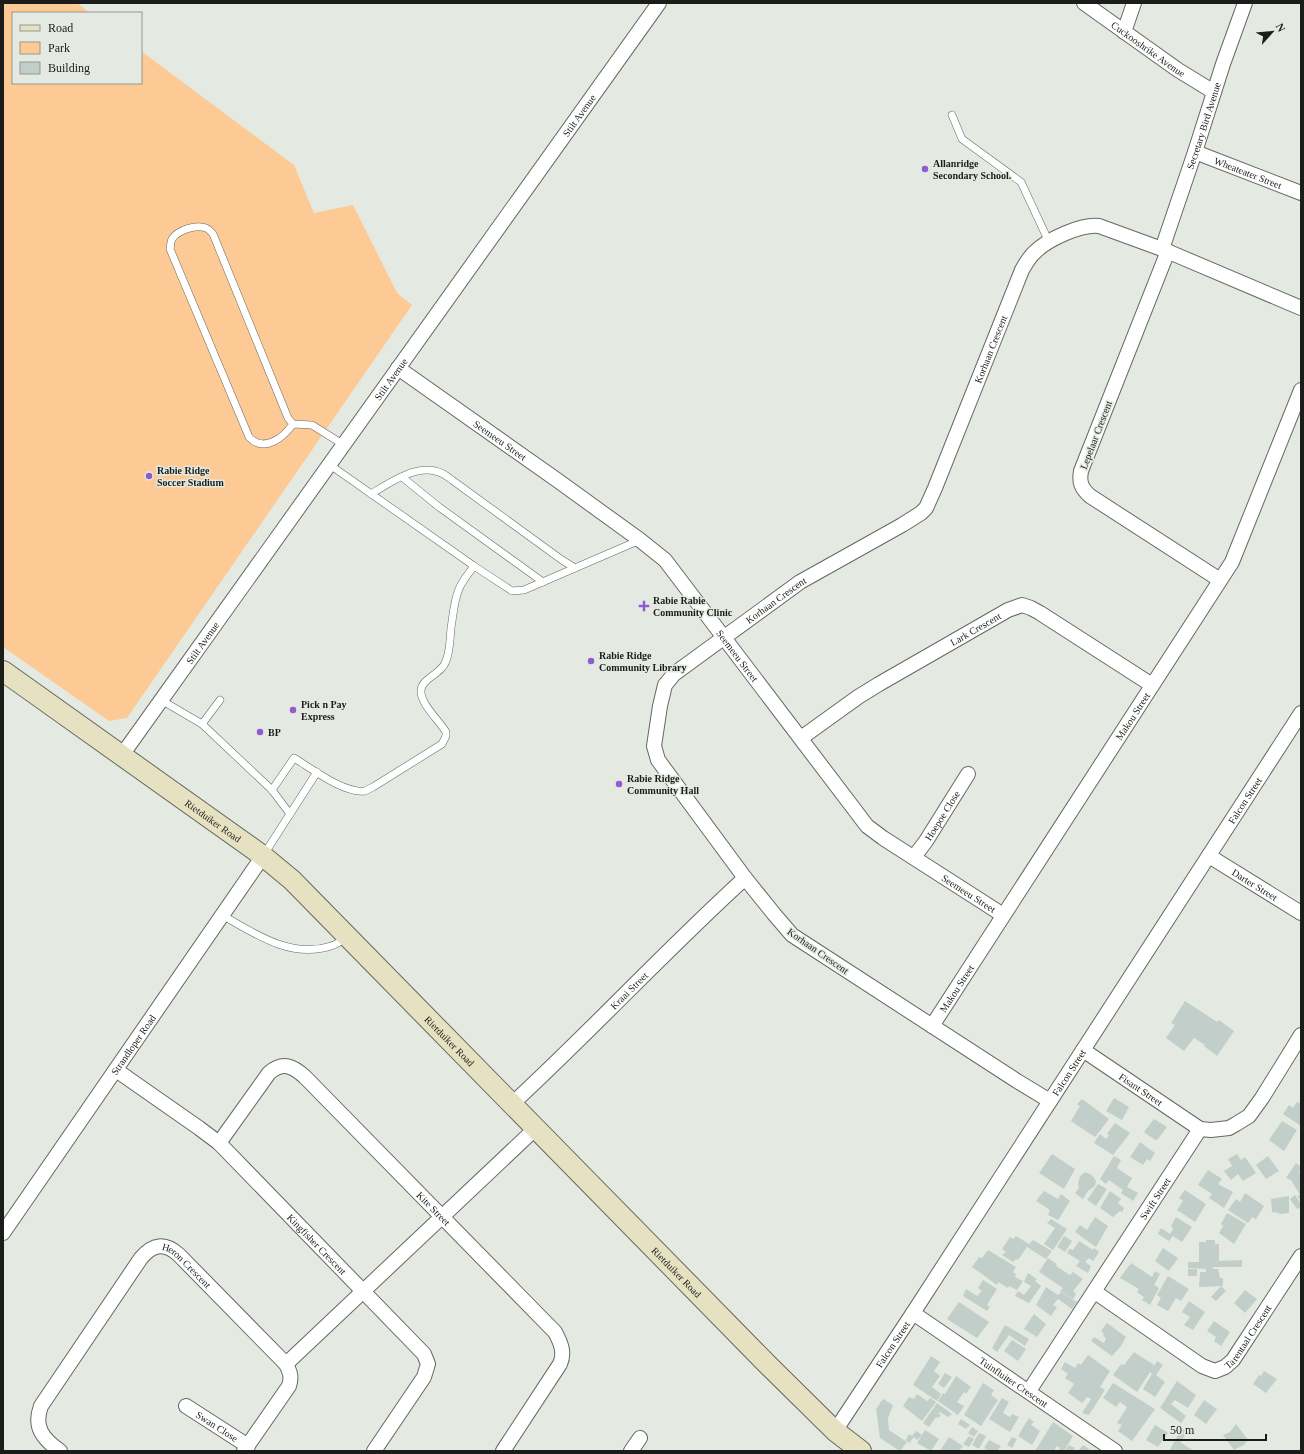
<svg xmlns="http://www.w3.org/2000/svg" width="1304" height="1454" viewBox="0 0 1304 1454" font-family="Georgia,serif">
	<style>
		.green { fill: #fdca95 }
		.building { fill: #c2cec9 }
		.lines { fill: none; stroke-linecap: round; stroke-linejoin: round }
		.lane-casing { stroke: #646961; stroke-width: 8 }
		.street-casing { stroke: #646961; stroke-width: 16 }
		.secondary-casing { stroke: #646961; stroke-width: 22 }
		.lane { stroke: #fff; stroke-width: 7 }
		.street { stroke: #fff; stroke-width: 14 }
		.secondary { stroke: #e6e1c0; stroke-width: 20 }
		.poi-dot { fill: #925ad1; stroke: #e4eae1; stroke-width: 1.5 }
		.labels { text-anchor: middle; dominant-baseline: central; stroke-width: 3; stroke-linejoin: round; paint-order: stroke }
		.street-label { font-size: 10px; fill: #1b1d1a; stroke: #e4eae1 }
		.poi-label { font-size: 10px; font-weight: bold; fill: #1b1d1a; stroke: #e4eae1; text-anchor: start }
	</style>
	<rect width="100%" height="100%" fill="#e4eae1"/>
	<path class="green" d="M3 3H77L90 13H13V83H141V51L294 165 314 213 353 205 397 293 412 305 127 718 109 721 3 647Z"/>
	<g class="building">
		<path d="M1185 1001 1217 1022 1219 1020 1234 1031 1217 1056 1204 1046 1205 1045 1194 1038 1184 1051 1166 1038 1175 1025 1171 1023Z"/>
		<path d="M1114 1098 1129 1107 1122 1120 1106 1111Z"/>
		<path d="M1082 1099 1109 1119 1095 1137 1071 1121 1080 1106 1077 1104Z"/>
		<path d="M1297 1102 1301 1104V1126L1283 1114 1289 1105 1293 1108Z"/>
		<path d="M1154 1119 1167 1127 1157 1140H1155L1144 1132Z"/>
		<path d="M1282 1121 1297 1130 1284 1151 1269 1140Z"/>
		<path d="M1115 1123 1130 1133 1113 1155 1094 1143 1100 1134 1106 1139 1109 1135 1107 1134Z"/>
		<path d="M1140 1142 1155 1153 1150 1161 1147 1159 1143 1165 1130 1157Z"/>
		<path d="M1052 1154 1075 1169 1064 1189 1039 1173Z"/>
		<path d="M1237 1154 1241 1160 1245 1157 1256 1173 1243 1181 1238 1174 1231 1180 1224 1171 1232 1166 1228 1159Z"/>
		<path d="M1114 1156 1121 1160 1117 1168 1132 1178 1127 1187 1138 1193 1133 1201 1121 1193 1123 1190 1109 1180 1106 1184 1100 1179Z"/>
		<path d="M1268 1156 1279 1171 1266 1179 1256 1165Z"/>
		<path d="M1296 1163 1301 1167 1299 1173 1301 1172V1201L1297 1196 1300 1195 1291 1180 1286 1178Z"/>
		<path d="M1208 1170 1222 1179 1218 1184 1233 1192 1224 1208 1209 1198 1212 1194 1198 1185Z"/>
		<path d="M1085 1172 1092 1175 1096 1181 1095 1186 1088 1191 1083 1199 1075 1193 1079 1188 1078 1184 1080 1176Z"/>
		<path d="M1098 1184 1107 1189 1096 1206 1087 1200Z"/>
		<path d="M1185 1190 1206 1204 1195 1222 1177 1210 1183 1201 1179 1198Z"/>
		<path d="M1044 1191 1058 1199 1061 1194 1070 1201 1058 1220 1048 1215 1050 1210 1036 1201Z"/>
		<path d="M1110 1191 1121 1199 1118 1203 1124 1208 1122 1212 1120 1211 1113 1217 1100 1208Z"/>
		<path d="M1245 1193 1264 1206 1256 1219 1252 1217 1248 1223 1228 1210 1236 1199 1240 1202Z"/>
		<path d="M1295 1195 1301 1204V1207L1297 1209 1290 1199Z"/>
		<path d="M1289 1196V1213L1279 1214V1213L1272 1212 1271 1199Z"/>
		<path d="M1227 1213 1246 1224 1234 1244 1219 1233 1223 1226 1221 1224Z"/>
		<path d="M1095 1217 1108 1226 1096 1247 1075 1232 1080 1225 1087 1230Z"/>
		<path d="M1176 1217 1192 1227 1182 1242 1173 1236 1169 1241 1158 1234 1161 1228 1170 1234 1173 1229 1171 1226Z"/>
		<path d="M1051 1219 1067 1229 1053 1250 1044 1244 1055 1228 1047 1223Z"/>
		<path d="M1016 1236 1029 1244 1033 1240 1052 1251 1046 1259 1027 1247 1018 1260 1016 1259 1013 1262 1002 1255 1006 1252 1002 1249 1010 1237 1013 1239Z"/>
		<path d="M1064 1236 1072 1241 1065 1252 1057 1247Z"/>
		<path d="M1206 1240H1215V1244H1219V1261L1242 1260V1267H1213V1269H1218L1220 1278H1223V1286L1199 1287 1200 1272H1206V1269L1188 1268V1262H1199V1242H1206Z"/>
		<path d="M1079 1241 1093 1250 1094 1248 1099 1252 1093 1261 1089 1258 1085 1262 1091 1266 1088 1273 1076 1266 1080 1261 1067 1253 1069 1249 1073 1250Z"/>
		<path d="M1163 1248 1178 1258 1169 1271 1155 1261Z"/>
		<path d="M988 1250 1016 1267 1013 1272 1016 1274 1015 1277 1023 1281 1017 1290 1009 1286 1008 1288 998 1282 997 1285 972 1267 979 1257 982 1258Z"/>
		<path d="M1048 1258 1057 1264 1056 1266 1070 1275 1073 1272 1083 1279 1073 1291 1076 1294 1073 1299 1060 1291 1063 1288 1039 1272Z"/>
		<path d="M1131 1263 1152 1277 1155 1271 1160 1274 1154 1285 1159 1288 1150 1305 1142 1300 1144 1297 1137 1292 1139 1289 1120 1278Z"/>
		<rect x="1188" y="1269" width="9" height="7"/>
		<path d="M1028 1273 1037 1279 1035 1281 1041 1286 1029 1303 1015 1296 1018 1291 1024 1295 1031 1286 1024 1282Z"/>
		<path d="M1168 1276 1189 1289 1181 1301 1176 1298 1168 1311 1157 1305 1161 1298 1157 1295Z"/>
		<path d="M983 1280 997 1289 987 1305 990 1307 987 1311 963 1296 966 1289 977 1296 982 1291 978 1288Z"/>
		<path d="M1221 1286 1226 1291 1216 1301 1211 1297Z"/>
		<path d="M1046 1287 1058 1295 1061 1292 1077 1302 1072 1309 1058 1299 1053 1305 1057 1307 1051 1316 1036 1305Z"/>
		<path d="M1245 1290 1257 1299 1245 1313 1234 1303Z"/>
		<path d="M1189 1301 1205 1312 1193 1330 1184 1325 1190 1317 1182 1312Z"/>
		<path d="M959 1302 989 1322 977 1338 947 1319Z"/>
		<path d="M1034 1314 1046 1324 1037 1337 1024 1329Z"/>
		<path d="M1214 1321 1230 1332 1221 1346 1214 1341 1216 1337 1207 1331Z"/>
		<path d="M1107 1323 1126 1337 1121 1346 1112 1356 1091 1341 1094 1337 1104 1343 1106 1338 1103 1336 1104 1334 1101 1331Z"/>
		<path d="M1005 1325 1029 1339 1025 1346 1009 1335 997 1352 992 1348Z"/>
		<path d="M1012 1340 1026 1349 1018 1361 1004 1351Z"/>
		<path d="M1134 1352 1154 1365 1152 1369 1157 1361 1163 1365 1156 1375 1165 1382 1155 1397 1143 1389 1152 1374 1150 1372 1137 1392 1113 1375 1121 1364 1124 1365Z"/>
		<path d="M1088 1355 1110 1371 1100 1387 1105 1390 1089 1415 1082 1413 1091 1399 1087 1397 1082 1403 1068 1393 1074 1384 1065 1378 1068 1374 1061 1369 1065 1362 1075 1368 1078 1363 1081 1365Z"/>
		<path d="M931 1356 940 1362 934 1371 940 1376 932 1387 941 1394 937 1401 913 1385Z"/>
		<path d="M1264 1371 1277 1379 1266 1393 1253 1384 1259 1375 1261 1376Z"/>
		<path d="M945 1373 952 1377 944 1388 938 1384Z"/>
		<path d="M956 1376 971 1387 966 1394 964 1392 957 1402 964 1406 958 1415 938 1401 943 1393 945 1394Z"/>
		<path d="M1177 1381 1196 1395 1188 1408 1175 1400 1171 1404 1186 1416 1181 1423 1160 1408Z"/>
		<path d="M983 1383 994 1390 991 1395 998 1400 981 1426 964 1415Z"/>
		<path d="M1113 1383 1155 1409 1132 1441 1118 1431 1122 1425 1117 1423 1127 1407 1120 1402 1116 1407 1103 1398Z"/>
		<path d="M917 1394 927 1401 930 1398 936 1402 922 1421 903 1406 909 1397 914 1399Z"/>
		<path d="M1002 1398 1009 1402 1003 1413 1010 1417 1012 1414 1019 1417 1010 1432 989 1419Z"/>
		<path d="M883 1399 893 1405 888 1418 889 1430 907 1442 900 1451 880 1438 876 1409Z"/>
		<path d="M1204 1400 1217 1409 1206 1424 1194 1415Z"/>
		<path d="M937 1403 952 1414 948 1417 940 1412 938 1413 941 1415 938 1418 936 1417 929 1427 923 1423Z"/>
		<path d="M1029 1418 1034 1422 1031 1425 1040 1431 1032 1445 1018 1436Z"/>
		<path d="M961 1419 970 1425 966 1429 958 1424Z"/>
		<path d="M1053 1422 1073 1436 1064 1451H1058L1060 1448 1057 1446 1054 1451H1035Z"/>
		<path d="M1236 1424 1248 1440 1244 1445 1234 1450 1223 1435 1230 1432Z"/>
		<path d="M1155 1425 1168 1433 1158 1447 1146 1440Z"/>
		<path d="M972 1427 978 1431 974 1437 968 1433Z"/>
		<path d="M1182 1428 1189 1431 1180 1442 1194 1451H1169Z"/>
		<path d="M925 1430 939 1439 931 1451 917 1443Z"/>
		<path d="M916 1431 922 1435 917 1440 914 1437 909 1443 906 1440 909 1434 912 1436Z"/>
		<path d="M979 1433 986 1436 979 1449 972 1445Z"/>
		<path d="M969 1436 974 1439 969 1447 963 1444Z"/>
		<path d="M949 1437 963 1446 959 1451H940Z"/>
		<path d="M1012 1437 1017 1439 1012 1448 1007 1445Z"/>
		<path d="M989 1440 1001 1446 997 1451H989L984 1448Z"/>
		<path d="M1069 1445 1075 1448 1073 1451H1065Z"/>
		<path d="M1083 1445 1092 1451H1078Z"/>
	</g>
	<g class="lines">
		<defs>
			<g id="lane">
				<path d="M952 115 962 139 1021 182 1049 242"/>
				<path d="M293 424C283 438 264 453 249 437L170 249C171 246 170 242 172 239 178 230 196 224 206 228 209 229 211 232 213 234L288 418 293 424 312 425 344 445"/>
				<path d="M330 465 474 566 512 591 524 590 640 540"/>
				<path d="M402 477 439 507 543 582"/>
				<path d="M371 494C389 483 414 466 435 471 441 472 447 476 452 480L562 560 575 568"/>
				<path d="M161 700 202 724 272 790 290 814"/>
				<path d="M202 724 220 700"/>
				<path d="M272 790 294 758C311 768 344 794 365 791 367 790 371 788 373 787L442 744 446 736V732C439 720 420 704 421 690 422 678 442 674 446 661 450 651 450 639 451 628 453 616 454 600 459 589 462 581 469 573 474 566"/>
				<path d="M263 856 317 772"/>
				<path d="M222 915C255 934 291 959 331 946 337 944 342 940 347 938"/>
			</g>
			<g id="street">
				<path id="s1" d="M1084 3 1178 70 1214 92"/>
				<path d="M1124 32 1134 3"/>
				<path id="s2" d="M1195 152 1301 193"/>
				<path id="s3" d="M1162 249 1195 152 1223 64 1245 3"/>
				<path d="M1168 251 1081 471C1079 482 1081 488 1090 496L1220 580"/>
				<path id="s4" d="M398 368 557 480 640 540 665 560 867 826 883 838 1003 915"/>
				<path id="s5" d="M801 738 858 697 879 684 1008 610 1022 605 1031 608 1040 613 1152 685"/>
				<path id="s6" d="M122 755 659 3"/>
				<path id="s7" d="M1209 856 1301 913"/>
				<path id="s8" d="M914 857 926 841 968 774"/>
				<path id="s9" d="M932 1026 1232 562 1301 390"/>
				<path id="s10" d="M1083 1050 1200 1129"/>
				<path id="s11" d="M116 1070 199 1128 219 1143 424 1354 428 1364 424 1377 374 1451"/>
				<path id="s12" d="M1050 1101 1017 1081 792 935 774 914 745 878 658 760 654 746 660 706 665 685 674 674 800 582 902 525 921 513 926 508 935 488 1022 270C1026 263 1029 257 1035 252 1048 239 1081 224 1099 226L1162 249 1301 308"/>
				<path id="s13" d="M512 1104C592 1030 665 951 745 878"/>
				<path d="M1200 1129 1211 1130 1229 1128 1236 1124 1249 1116 1262 1098 1301 1035"/>
				<path id="s14" d="M219 1143 269 1073C283 1061 293 1066 305 1077L555 1332C561 1343 565 1353 560 1364L503 1451"/>
				<path id="s15" d="M3 1233 263 856"/>
				<path id="s16" d="M1095 1292 1202 1366 1215 1371 1225 1367 1233 1360 1301 1256"/>
				<path id="s17" d="M913 1313 1115 1451"/>
				<path d="M286 1364 536 1128"/>
				<path id="s18" d="M1029 1391 1200 1129"/>
				<path id="s19" d="M186 1406 248 1446"/>
				<path id="s20" d="M835 1431 913 1313 1301 713"/>
				<path id="s21" d="M60 1451C43 1439 33 1427 41 1406L141 1258C153 1244 165 1242 179 1255L286 1364C290 1372 292 1377 289 1386L244 1451"/>
				<path d="M631 1451 640 1438"/>
			</g>
			<g id="secondary">
				<path id="s22" d="M3 671 263 856 292 880 768 1365 835 1431 861 1451"/>
			</g>
		</defs>
		<use href="#lane" class="lane-casing"/>
		<use href="#street" class="street-casing"/>
		<use href="#secondary" class="secondary-casing"/>
		<use href="#lane" class="lane"/>
		<use href="#street" class="street"/>
		<use href="#secondary" class="secondary"/>
	</g>
	<g class="poi-dot">
		<circle cx="925" cy="169" r="4"/>
		<circle cx="149" cy="476" r="4"/>
		<path d="M642 600h4v4h4v4h-4v4h-4v-4h-4v-4h4z"/>
		<circle cx="591" cy="661" r="4"/>
		<circle cx="293" cy="710" r="4"/>
		<circle cx="260" cy="732" r="4"/>
		<circle cx="619" cy="784" r="4"/>
	</g>
	<g class="labels">
		<g class="street-label">
			<text stroke="none"><textPath href="#s1" startOffset="79">Cuckooshrike Avenue</textPath></text>
			<text stroke="none"><textPath href="#s6" startOffset="786">Stilt Avenue</textPath></text>
			<text stroke="none"><textPath href="#s3" startOffset="130">Secretary Bird Avenue</textPath></text>
			<text stroke="none"><textPath href="#s2" startOffset="57">Wheateater Street</textPath></text>
			<text stroke="none"><textPath href="#s12" startOffset="1092">Korhaan Crescent</textPath></text>
			<text stroke="none"><textPath href="#s6" startOffset="462">Stilt Avenue</textPath></text>
			<text transform="translate(1096 435) rotate(-69)">Lepelaar Crescent</text>
			<text stroke="none"><textPath href="#s4" startOffset="125">Seemeeu Street</textPath></text>
			<text stroke="none"><textPath href="#s12" startOffset="744">Korhaan Crescent</textPath></text>
			<text stroke="none"><textPath href="#s5" startOffset="206">Lark Crescent</textPath></text>
			<text stroke="none"><textPath href="#s6" startOffset="138">Stilt Avenue</textPath></text>
			<text stroke="none"><textPath href="#s4" startOffset="449">Seemeeu Street</textPath></text>
			<text stroke="none"><textPath href="#s9" startOffset="369">Makou Street</textPath></text>
			<text stroke="none"><textPath href="#s20" startOffset="752">Falcon Street</textPath></text>
			<text stroke="none"><textPath href="#s8" startOffset="50">Hoepoe Close</textPath></text>
			<text stroke="none"><textPath href="#s22" startOffset="258">Rietduiker Road</textPath></text>
			<text stroke="none"><textPath href="#s7" startOffset="54">Darter Street</textPath></text>
			<text stroke="none"><textPath href="#s4" startOffset="785">Seemeeu Street</textPath></text>
			<text transform="translate(818 951) rotate(35)">Korhaan Crescent</text>
			<text stroke="none"><textPath href="#s9" startOffset="45">Makou Street</textPath></text>
			<text stroke="none"><textPath href="#s13" startOffset="163">Kraai Street</textPath></text>
			<text stroke="none"><textPath href="#s22" startOffset="582">Rietduiker Road</textPath></text>
			<text stroke="none"><textPath href="#s15" startOffset="229">Strandloper Road</textPath></text>
			<text stroke="none"><textPath href="#s20" startOffset="428">Falcon Street</textPath></text>
			<text stroke="none"><textPath href="#s10" startOffset="70">Fisant Street</textPath></text>
			<text stroke="none"><textPath href="#s18" startOffset="230">Swift Street</textPath></text>
			<text stroke="none"><textPath href="#s14" startOffset="311">Kite Street</textPath></text>
			<text stroke="none"><textPath href="#s11" startOffset="267">Kingfisher Crescent</textPath></text>
			<text stroke="none"><textPath href="#s21" startOffset="289">Heron Crescent</textPath></text>
			<text stroke="none"><textPath href="#s22" startOffset="906">Rietduiker Road</textPath></text>
			<text stroke="none"><textPath href="#s16" startOffset="193">Tarentaal Crescent</textPath></text>
			<text stroke="none"><textPath href="#s20" startOffset="104">Falcon Street</textPath></text>
			<text stroke="none"><textPath href="#s17" startOffset="122">Tuinfluiter Crescent</textPath></text>
			<text stroke="none"><textPath href="#s19" startOffset="37">Swan Close</textPath></text>
		</g>
		<g class="poi-label">
			<text x="933" y="163">Allanridge<tspan x="933" dy="12">Secondary School.</tspan></text>
			<text x="157" y="470">Rabie Ridge<tspan x="157" dy="12">Soccer Stadium</tspan></text>
			<text x="653" y="600">Rabie Rabie<tspan x="653" dy="12">Community Clinic</tspan></text>
			<text x="599" y="655">Rabie Ridge<tspan x="599" dy="12">Community Library</tspan></text>
			<text x="301" y="704">Pick n Pay<tspan x="301" dy="12">Express</tspan></text>
			<text x="268" y="732">BP</text>
			<text x="627" y="778">Rabie Ridge<tspan x="627" dy="12">Community Hall</tspan></text>
		</g>
	</g>
	<rect width="1304" height="1454" fill="none" stroke="#1b1d1a" stroke-width="8"/>
	<rect x="12" y="12" width="130" height="72" fill="#e4eae1" stroke="#949891"/>
	<rect x="20" y="25" width="20" height="6" fill="#e6e1c0" stroke="#949891"/>
	<text x="48" y="32" font-size="12" fill="#1b1d1a">Road</text>
	<rect x="20" y="42" width="20" height="12" fill="#fdca95" stroke="#949891"/>
	<text x="48" y="52" font-size="12" fill="#1b1d1a">Park</text>
	<rect x="20" y="62" width="20" height="12" fill="#c2cec9" stroke="#949891"/>
	<text x="48" y="72" font-size="12" fill="#1b1d1a">Building</text>
	<g transform="translate(1272 32) rotate(63)" stroke="#e4eae1" stroke-width="3" paint-order="stroke">
	<path d="M0-3L7 15L0 10L-7 15Z" fill="#1b1d1a"/>
	<text y="-6" font-size="11" font-weight="bold" text-anchor="middle" fill="#1b1d1a">N</text>
	</g>
	<path d="M1164 1434v6h102v-6" fill="none" stroke="#1b1d1a" stroke-width="2"/>
	<text x="1170" y="1434" font-size="12" fill="#1b1d1a" stroke="#e4eae1" stroke-width="3" paint-order="stroke">50 m</text>
</svg>
